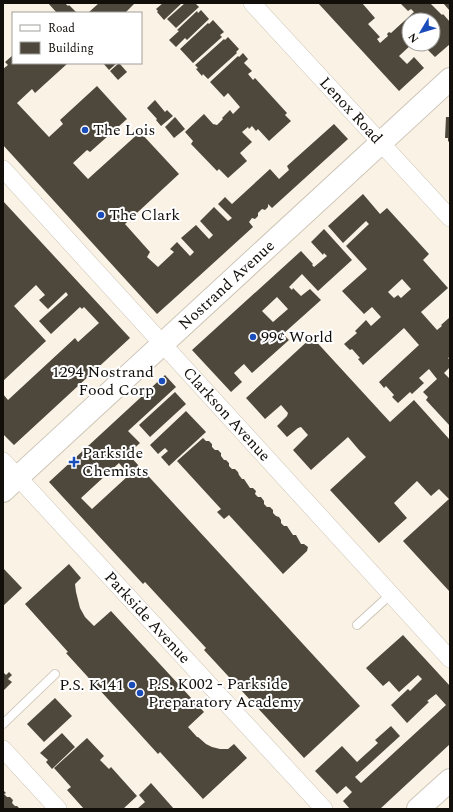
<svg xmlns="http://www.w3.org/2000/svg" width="453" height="812" viewBox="0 0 453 812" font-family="Spectral,serif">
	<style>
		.building { fill: #4e483c; fill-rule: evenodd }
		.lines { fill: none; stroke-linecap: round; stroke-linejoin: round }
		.service-casing { stroke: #cec6b9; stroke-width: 10 }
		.minor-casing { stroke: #cec6b9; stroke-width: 18 }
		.secondary-casing { stroke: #cec6b9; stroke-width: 24 }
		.service { stroke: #fff; stroke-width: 8 }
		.minor { stroke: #fff; stroke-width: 17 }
		.secondary { stroke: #fff; stroke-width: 22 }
		.poi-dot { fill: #1b4dba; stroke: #fff; stroke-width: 1.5 }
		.labels { text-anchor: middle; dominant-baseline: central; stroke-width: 4; stroke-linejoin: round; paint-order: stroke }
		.street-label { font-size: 16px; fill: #120f0b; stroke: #fff }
		.poi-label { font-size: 16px; fill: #120f0b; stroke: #fff; text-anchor: start }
	</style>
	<rect width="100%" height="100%" fill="#faf2e4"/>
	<g class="building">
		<path d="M48 3H65L68 6 69 5 77 13H57Z"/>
		<path d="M99 3H135L125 13H88Z"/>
		<path d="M163 3H182L164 20 157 12 158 11 156 9Z"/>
		<path d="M185 3H195L199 7 176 28 167 19Z"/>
		<path d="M318 3H362L375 18 368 24 380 37 377 39 380 43 388 36 387 34 389 32 391 33 414 12 411 9 408 11 400 3H430L442 15 443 14 450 22V44L435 57 425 47 428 44H433V20H409V44H412L399 56 407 64 414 57 424 68 399 91Z"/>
		<path d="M443 3H450V11Z"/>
		<path d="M201 10 209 19 187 40 185 38 176 47 169 40 179 31 177 30 197 11 198 13Z"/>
		<path d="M213 20 224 32 220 35 222 37 193 63 180 49 208 23 209 24Z"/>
		<path d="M228 37 239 49 236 52 237 53 208 79 203 74 202 76 196 69 198 68 195 65 224 39 225 40Z"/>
		<path d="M243 53 248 59 244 63 252 71 248 74 253 80 255 78 287 113 285 115 291 121 269 141 258 129 256 131 252 126 249 129 248 127 242 132 252 142 240 153 247 161 228 178 219 169 217 171 191 144 193 141 185 132 204 114 213 124 217 125 223 119 222 118 230 110 233 114 240 107 228 93 224 97 210 82 238 56 239 57Z"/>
		<path d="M13 55V63H68L35 93 32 89 17 103 49 137 63 124 60 120 97 86 127 119 90 152 87 150 73 163 88 179 140 132 179 174 125 224 150 252 147 257 158 267 174 252 170 249 177 242 190 256 194 252 181 238 196 225 209 239 213 235 200 221 214 207 228 221 232 218 218 204 225 197 232 204 270 169 279 179 289 170 287 166 334 124 348 139 272 208 268 204V207L265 210 262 209 258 213V216L255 219 252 218 249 222 253 227 197 278 157 314 3 145V69L8 65 5 62Z"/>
		<path d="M103 63H117L109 70Z"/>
		<path d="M119 63 127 72 118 80 110 71Z"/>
		<path d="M155 100 165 112 167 110 173 116 161 126 156 120 157 119 147 108Z"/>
		<path d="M175 117 185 129 174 138 165 127Z"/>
		<path d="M446 117H450V143L448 141V138H445Z"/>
		<path d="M363 194 380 214 387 208 429 254 423 260 448 288 421 312 437 330 442 326 441 325 450 317V350L449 351 450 357 448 358 450 360V367L444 373 449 378 450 377V426L426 400 428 397 423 392 437 379 429 369 419 378 424 383 412 394 410 392 398 403 392 397 394 395 386 386 384 388 379 382 419 345 404 328 363 365 358 359 360 358 352 349 350 350 344 344 357 333 355 331 366 320 371 326 381 317 372 307 364 314 342 291 367 269 346 246 369 224 366 221 343 243 328 226ZM402 279 411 289 401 298 398 295 394 298 388 292Z"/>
		<path d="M3 201 130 338 14 445 3 434V394L8 400 75 338 78 342 99 323 84 307 82 309 80 307 51 334 39 321 68 295 66 292 48 309 39 300 45 295 36 285 14 306 46 341 3 381Z"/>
		<path d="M324 229 352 260 318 291 302 274 289 287 292 290 293 288 301 296 310 289 321 300 283 334 289 340 252 373 244 364 234 373 242 382 231 392 192 350 301 251 313 264 312 265 314 267 320 262 327 256 324 253 323 255 311 242ZM277 297 288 309 273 322 262 311Z"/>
		<path d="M312 337 390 422 414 400 450 440V592L403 541 449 499 439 489 431 496 417 481 394 503 407 518 379 543 330 490 366 457 359 450 348 437 311 470 293 450 308 435 301 427 298 428 287 437 277 426 287 416 288 413 281 405 265 419 246 398Z"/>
		<path d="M165 375 176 387 128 431 140 443 128 454 360 706 304 758 204 650 206 648 145 582 143 584 49 482ZM119 463 129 475 92 509 81 498Z"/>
		<path d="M175 392 186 404 150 437 139 425Z"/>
		<path d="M186 411 206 432 169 466 161 457 168 451 165 448 158 454 150 445Z"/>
		<path d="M203 438 206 441H209L212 444V447L215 450H218L221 453V456L224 460H226L229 463V466L232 469H235L238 472 239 475 242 479H244L250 488H253L256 491 255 494 258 497H261L264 501V504L267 507H270L273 510V513L276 516 279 517 281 520V523L284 526H287L293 535H296L301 544H304L308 547 307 551 283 574 229 515 224 519 217 512 221 509 177 461Z"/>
		<path d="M69 564 81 578 75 584 76 592 80 608 85 617 94 626 111 611 204 712 188 727 197 737H198L206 744 212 747 220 749H228L234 744 247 758 203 799 160 752 158 754 66 653 68 652 25 604Z"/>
		<path d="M3 568 22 588 3 606Z"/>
		<path d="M403 635 450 686V744L380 809H350L343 801 352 792 346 786 337 794 315 771 342 746 357 762 378 743 375 740 391 726 400 736 355 777 361 783 446 705 436 694 427 701 429 702 407 723 391 705 408 689 410 691 422 679 418 675 399 692 389 681 383 686 366 668Z"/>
		<path d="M9 672 12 675 8 679 12 682 3 691V673H4L6 675Z"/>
		<path d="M55 698 72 716 44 742 27 724Z"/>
		<path d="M62 733 75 747 52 769 46 762 48 760 40 753Z"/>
		<path d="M87 738 104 756 100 760 109 769 111 767 137 796 123 809H84L67 790 71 787 54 768Z"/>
		<path d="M151 783 174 809H137L145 802 139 795Z"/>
		<path d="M3 790 6 793 4 794 7 797H10L13 800 12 803 15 806H17L20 809H3Z"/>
	</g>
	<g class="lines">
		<defs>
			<g id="service">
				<path d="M357 625 391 594"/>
				<path d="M3 724 55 674"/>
			</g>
			<g id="minor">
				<path id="s1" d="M252 3 450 218"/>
				<path id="s2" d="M3 169 450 659"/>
				<path id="s3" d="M3 461 324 809"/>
				<path d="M3 749 58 809"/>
			</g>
			<g id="secondary">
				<path id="s4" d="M3 491 450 79"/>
				<path d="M418 809 450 780"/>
			</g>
		</defs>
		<use href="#service" class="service-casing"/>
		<use href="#minor" class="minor-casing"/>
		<use href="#secondary" class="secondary-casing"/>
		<use href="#service" class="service"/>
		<use href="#minor" class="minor"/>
		<use href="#secondary" class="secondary"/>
	</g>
	<g class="poi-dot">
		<circle cx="85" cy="130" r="4"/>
		<circle cx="101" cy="215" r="4"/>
		<circle cx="253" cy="337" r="4"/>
		<circle cx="162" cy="381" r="4"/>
		<path d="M72 456h4v4h4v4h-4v4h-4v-4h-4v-4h4z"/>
		<circle cx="132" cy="685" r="4"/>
		<circle cx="140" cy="693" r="4"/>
	</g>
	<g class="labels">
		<g class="street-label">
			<text stroke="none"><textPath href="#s1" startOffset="146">Lenox Road</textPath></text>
			<text stroke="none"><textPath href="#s4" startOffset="304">Nostrand Avenue</textPath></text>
			<text stroke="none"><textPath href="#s2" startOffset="332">Clarkson Avenue</textPath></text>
			<text stroke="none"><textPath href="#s3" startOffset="213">Parkside Avenue</textPath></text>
		</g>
		<g class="poi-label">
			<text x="93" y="130">The Lois</text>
			<text x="109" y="215">The Clark</text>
			<text x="261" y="337">99¢ World</text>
			<text x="154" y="372" text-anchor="end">1294 Nostrand<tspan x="154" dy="18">Food Corp</tspan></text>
			<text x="82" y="453">Parkside<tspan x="82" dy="18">Chemists</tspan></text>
			<text x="148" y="684">P.S. K002 - Parkside<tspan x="148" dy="18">Preparatory Academy</tspan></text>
			<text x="124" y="685" text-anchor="end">P.S. K141</text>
		</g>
	</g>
	<rect width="453" height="812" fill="none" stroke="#120f0b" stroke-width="8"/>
	<rect x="12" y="12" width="130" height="52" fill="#ffffff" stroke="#a09f9d"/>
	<rect x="20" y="25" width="20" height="6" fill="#ffffff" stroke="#a09f9d"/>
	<text x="48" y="32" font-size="12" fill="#120f0b">Road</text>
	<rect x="20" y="42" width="20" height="12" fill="#4e483c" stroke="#a09f9d"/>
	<text x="48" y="52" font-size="12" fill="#120f0b">Building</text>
	<g transform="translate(421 32) rotate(232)"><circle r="19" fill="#ffffff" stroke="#a09f9d"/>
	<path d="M0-3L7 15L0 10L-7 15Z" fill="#1b4dba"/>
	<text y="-6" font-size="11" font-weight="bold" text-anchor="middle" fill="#120f0b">N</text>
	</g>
</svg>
